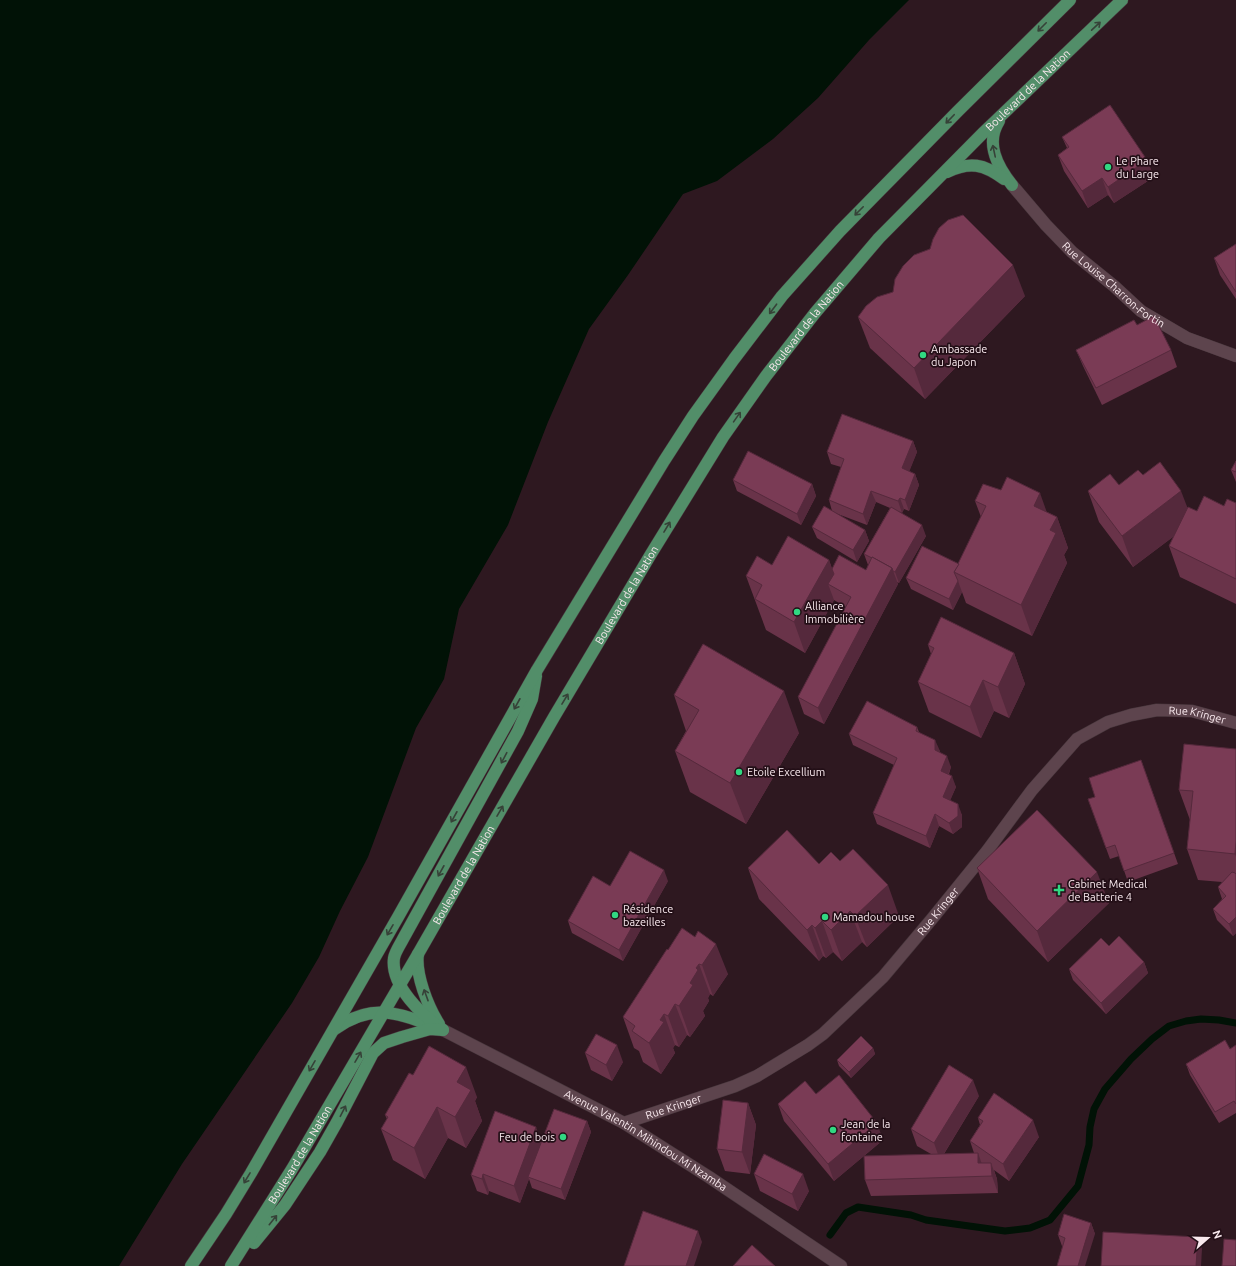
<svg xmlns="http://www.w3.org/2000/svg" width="1236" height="1266" viewBox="0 0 1236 1266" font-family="Ubuntu,sans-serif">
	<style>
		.water { fill: #011206 }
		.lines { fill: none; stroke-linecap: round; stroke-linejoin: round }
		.stream { stroke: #011206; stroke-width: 7 }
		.minor-casing { stroke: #47363c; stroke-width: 13 }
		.major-casing { stroke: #47363c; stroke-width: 13 }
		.minor { stroke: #5d444d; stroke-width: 12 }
		.major { stroke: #528e69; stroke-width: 12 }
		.wall { fill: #693349 }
		.shaded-wall { fill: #55293c }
		.building { fill: #7a3b55; stroke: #55293c }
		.oneway { stroke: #364238 }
		.poi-dot { fill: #31d882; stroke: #230f17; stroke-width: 1.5 }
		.labels { text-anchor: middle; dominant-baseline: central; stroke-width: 3.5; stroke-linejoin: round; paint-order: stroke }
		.street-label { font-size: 11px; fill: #f9e9ee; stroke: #230f17 }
		.poi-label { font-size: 11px; fill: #f9e9ee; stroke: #230f17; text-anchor: start }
	</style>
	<rect width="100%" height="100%" fill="#2e1820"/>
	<path class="water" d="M0 0H909L869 40 818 98 773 139 717 181 683 194 628 275 589 329 548 422 508 525 459 609 444 679 416 728 368 857 340 911 319 957 292 1003 182 1164 119 1266H0Z"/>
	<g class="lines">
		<path class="stream" d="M830 1235 846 1213 858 1207 911 1215 926 1220 1005 1231 1030 1228 1050 1220 1078 1186 1089 1145 1090 1127 1094 1109 1105 1089 1131 1059 1152 1039 1169 1026 1186 1021 1201 1019 1219 1020 1236 1023"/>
		<defs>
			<g id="minor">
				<path id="s1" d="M1012 185 1046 225 1072 252 1114 286 1141 311 1187 338 1236 356"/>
				<path id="s2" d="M443 1030 624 1123 709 1177 841 1266"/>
				<path id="s3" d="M624 1123 735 1086 757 1076 808 1045 823 1034 883 977 931 920 987 851 1032 790 1077 739 1108 722 1131 715 1157 710 1192 711 1236 723"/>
			</g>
			<g id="major">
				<path d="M999 121C985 143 997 166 1012 185"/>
				<path d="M947 172C970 161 984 164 1004 179"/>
				<path d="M418 954C415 974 428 1007 439 1024"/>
				<path d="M335 1029C369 1004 396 1011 432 1026"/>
				<path d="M443 1030C423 1016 390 986 394 958 395 952 400 945 403 939L518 731 532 699 536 676"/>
				<path d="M254 1243 285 1205 320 1152 337 1122 373 1053 384 1043 402 1037 430 1029 443 1030"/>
				<path d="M191 1266 226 1214 251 1173 398 917 537 670 664 461 693 416 734 359 782 296 840 231 958 111 1070 0"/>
				<path id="s4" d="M231 1266 292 1169 418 954 554 717 651 554 723 437 766 376 815 313 879 238 984 132 1122 0"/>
			</g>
		</defs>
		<use href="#minor" class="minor-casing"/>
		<use href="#major" class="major-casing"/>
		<use href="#minor" class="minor"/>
		<use href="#major" class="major"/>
	</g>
	<g class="wall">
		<path d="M1062 137 1147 160 1154 177 1114 203 1108 195 1088 208 1064 171 1058 155 1067 148Z"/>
		<path d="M1236 244V299L1220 275 1214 258Z"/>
		<path d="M893 292 1025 296 925 399 870 348 858 317Z"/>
		<path d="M1137 325 1171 350 1177 367 1102 405 1083 366 1076 350Z"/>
		<path d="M913 441 917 452 909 471 915 474 919 485 909 511 904 509 902 513 899 511 926 536 899 583 897 582 898 584 824 724 804 714 798 697 846 607 834 600 805 653 766 630 746 576 772 565 829 560 832 569 866 570 868 565 864 554 890 508 876 502 867 525 835 513 865 530 869 541 857 562 817 538 812 527 832 511 829 500 841 467 831 464 827 452Z"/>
		<path d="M1236 461V482L1231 470Z"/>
		<path d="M1143 475 1187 508 1197 511 1236 503V604L1180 577 1169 546 1174 536 1133 567 1099 522 1088 491 1119 485Z"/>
		<path d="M733 480 812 484 816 496 801 525 737 491Z"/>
		<path d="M975 501 1047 512 1057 517 1068 548 1064 555 1067 563 1032 636 966 603 962 592 953 610 911 589 906 578 959 564 981 517Z"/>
		<path d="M928 645 1014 653 1025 684 1009 718 994 711 981 738 929 712 918 682 931 654Z"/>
		<path d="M674 695 799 733 746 824 690 792 675 751 686 731Z"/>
		<path d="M917 727 919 732 940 751 939 752 951 767 949 774 956 787 950 800 962 815V827L953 834 939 826 930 848 877 824 873 813 894 765 853 745 849 734Z"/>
		<path d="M1236 749V933L1233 936 1217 920 1213 909 1222 899 1218 887 1222 882 1198 880 1187 849 1190 820 1179 790Z"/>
		<path d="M1141 760 1178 864 1128 882 1119 856 1110 859 1088 799 1095 797Z"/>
		<path d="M840 861 899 916 867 947 862 942 842 961 833 952 826 958 823 956 819 961 759 899 748 868 819 864Z"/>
		<path d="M977 868 1109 903 1048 962 988 899Z"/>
		<path d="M668 881 623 961 572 933 568 921Z"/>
		<path d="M1109 946 1144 962 1148 973 1106 1014 1073 980 1069 969Z"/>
		<path d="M668 950 728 974 713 996 710 994 708 998 709 1001 703 1011 705 1016 690 1037 687 1035 679 1047 675 1045 673 1048 675 1053 661 1074 643 1062 639 1051 634 1048 623 1017Z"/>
		<path d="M1236 1045V1113L1219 1123 1190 1075 1186 1064 1230 1049Z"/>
		<path d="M873 1048 875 1054 851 1078 839 1066 837 1060Z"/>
		<path d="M585 1053 623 1062 612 1081 591 1070Z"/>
		<path d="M413 1075 477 1097 475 1101 482 1121 466 1148 448 1138 425 1179 393 1160 381 1129 387 1119 385 1115Z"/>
		<path d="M816 1094 883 1140 834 1181 784 1121 778 1104Z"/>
		<path d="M979 1096 944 1154 974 1153 970 1141 980 1125 978 1118 1039 1137 1009 1181 994 1170 997 1179 998 1193 871 1196 865 1180 931 1154 917 1146 911 1129Z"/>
		<path d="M748 1103 756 1125 750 1174 725 1171 717 1149Z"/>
		<path d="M587 1121 591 1132 565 1200 532 1188 529 1179 520 1203 489 1191 488 1195 477 1191 471 1175Z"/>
		<path d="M754 1174 809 1191 798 1211 760 1191Z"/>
		<path d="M1091 1223 1095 1234 1062 1246 1058 1235Z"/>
	</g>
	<g class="shaded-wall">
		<path d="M1147 160 1154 177 1114 203 1108 187Z"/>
		<path d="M1102 178 1108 195 1088 208 1082 191Z"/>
		<path d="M1013 265 1025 296 925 399 914 368Z"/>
		<path d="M913 441 917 452 906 480 902 468Z"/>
		<path d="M915 474 919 485 909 511 905 500Z"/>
		<path d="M812 484 816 496 801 525 797 514Z"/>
		<path d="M871 491 876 502 867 525 863 514Z"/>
		<path d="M1181 491 1193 522 1133 567 1122 536Z"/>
		<path d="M1040 493 1051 524 1034 506Z"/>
		<path d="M900 498 904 509 902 513 898 501Z"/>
		<path d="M1057 517 1068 548 1064 555 1067 563 1032 636 1021 605 1050 530Z"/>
		<path d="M922 525 926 536 899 583 895 572Z"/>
		<path d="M865 530 869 541 857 562 853 550Z"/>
		<path d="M829 560 840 590 828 584 834 600 805 653 794 622Z"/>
		<path d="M892 568 898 584 824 724 818 708Z"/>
		<path d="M958 581 962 592 953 610 949 599Z"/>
		<path d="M1014 653 1025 684 1009 718 998 687Z"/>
		<path d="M983 680 994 711 981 738 970 707Z"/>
		<path d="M784 691 799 733 746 824 730 783Z"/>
		<path d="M935 740 940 751 939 762 935 750Z"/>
		<path d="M947 756 951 767 945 782 941 771Z"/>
		<path d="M952 776 956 787 947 808 943 797Z"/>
		<path d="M958 804 962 815V827L953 834 949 823Z"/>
		<path d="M935 814 939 826 930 848 926 836Z"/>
		<path d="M1236 841V857L1235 854Z"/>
		<path d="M664 870 668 881 623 961 619 950Z"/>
		<path d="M1097 872 1109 903 1048 962 1037 931Z"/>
		<path d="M888 885 899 916 867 947 855 916Z"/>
		<path d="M850 911 862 942 842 961 831 930Z"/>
		<path d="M1236 917V933L1233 936 1229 924Z"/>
		<path d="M822 921 833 952 826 958 815 928Z"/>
		<path d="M812 925 823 956 819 961 807 930Z"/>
		<path d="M716 944 728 974 713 996 702 965Z"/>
		<path d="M1144 962 1148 973 1106 1014 1101 1003Z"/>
		<path d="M699 964 710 994 708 998 709 1001 703 1011 705 1016 690 1037 679 1006 690 983 696 968Z"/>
		<path d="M675 1004 687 1035 679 1047 668 1016Z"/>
		<path d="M664 1014 675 1045 673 1048 675 1053 661 1074 649 1043 660 1020Z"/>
		<path d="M617 1045 623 1062 612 1081 606 1065Z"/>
		<path d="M873 1048 875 1054 851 1078 849 1072Z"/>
		<path d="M466 1067 477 1097 475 1101 482 1121 466 1148 455 1117 457 1082Z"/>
		<path d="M973 1080 979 1096 940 1160 934 1143Z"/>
		<path d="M748 1103 756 1125 750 1174 742 1152Z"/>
		<path d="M437 1107 448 1138 425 1179 414 1148Z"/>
		<path d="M1033 1120 1039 1137 1009 1181 1003 1164Z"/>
		<path d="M587 1121 591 1132 565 1200 561 1189Z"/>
		<path d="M877 1123 883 1140 834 1181 828 1164Z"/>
		<path d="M536 1127 542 1144 528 1177 529 1179 520 1203 514 1186Z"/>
		<path d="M978 1153 984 1170 978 1163Z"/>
		<path d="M991 1163 997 1179 998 1193 992 1176Z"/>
		<path d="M483 1174 489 1191 488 1195 482 1179Z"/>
		<path d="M803 1174 809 1191 798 1211 792 1194Z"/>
		<path d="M1091 1223 1095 1234 1085 1266H1078Z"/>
		<path d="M698 1231 702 1242 694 1266H686Z"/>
		<path d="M1198 1237 1202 1249 1201 1266H1196Z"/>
	</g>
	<g class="building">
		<path d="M1110 105 1147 160 1108 187 1102 178 1082 191 1058 155 1069 147 1062 137Z"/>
		<path d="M963 215 1013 265 914 368 858 317 866 306 877 297 893 292 895 279 903 266 914 255 930 249 933 239 939 228 948 220Z"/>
		<path d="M1236 244V292L1214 258Z"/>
		<path d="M1154 316 1171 350 1096 388 1076 350 1134 320 1137 325Z"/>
		<path d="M842 414 913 441 902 468 915 474 905 500 900 498 898 501 871 491 863 514 829 500 844 459 827 452Z"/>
		<path d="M748 451 812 484 797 514 733 480Z"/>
		<path d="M1236 461V472L1231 470Z"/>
		<path d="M1160 462 1181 491 1122 536 1088 491 1110 474 1119 485 1138 470 1143 475Z"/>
		<path d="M1007 477 1040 493 1034 506 1057 517 1050 530 1056 533 1021 605 954 572 986 506 975 501 983 484 1001 490Z"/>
		<path d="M1204 496 1224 506 1227 499 1236 503V579L1169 546 1188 507 1197 511Z"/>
		<path d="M824 506 865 530 853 550 812 527Z"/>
		<path d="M891 507 922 525 895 572 893 571 892 568 872 557V558L864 554Z"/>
		<path d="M788 536 829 560 794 622 755 599 762 585 746 576 757 556 772 565Z"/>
		<path d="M922 546 959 564 954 572 958 581 949 599 906 578Z"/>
		<path d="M839 555 866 570 872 557 892 568 818 708 798 697 851 597 828 584 834 574 832 569Z"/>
		<path d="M941 617 1014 653 998 687 983 680 970 707 918 682 934 648 928 645Z"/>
		<path d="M703 644 784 691 730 783 675 751 699 710 674 695Z"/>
		<path d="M867 701 917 727 916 731 935 740V750L947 756 941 771 952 776 943 797 958 804V816L949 823 935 814 926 836 873 813 897 758 849 734Z"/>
		<path d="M1184 744 1236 749V841L1235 854 1187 849 1193 791 1179 790Z"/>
		<path d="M1141 760 1174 853 1124 871 1115 845 1106 848 1088 799 1095 797 1089 778Z"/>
		<path d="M1037 810 1097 872 1037 931 977 868Z"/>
		<path d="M787 830 819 864 831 852 840 861 853 849 888 885 855 916 850 911 831 930 822 921 815 928 812 925 807 930 748 868Z"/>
		<path d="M630 851 664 870 619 950 568 921 593 876 610 886Z"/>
		<path d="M1232 872 1235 873 1236 874V917L1229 924 1213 909 1226 896 1218 887Z"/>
		<path d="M682 928 695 937 698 931 716 944 702 965 699 964 696 968 698 970 690 983 693 985 679 1006 675 1004 668 1016 664 1014 660 1020 664 1022 649 1043 632 1031 635 1026 623 1017 667 949 668 950Z"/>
		<path d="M1119 936 1144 962 1101 1003 1069 969 1101 938 1109 946Z"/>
		<path d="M596 1034 617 1045 606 1065 585 1053Z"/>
		<path d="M861 1036 873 1048 849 1072 837 1060Z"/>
		<path d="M1225 1040 1230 1049 1236 1045V1104L1234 1101 1215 1112 1186 1064Z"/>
		<path d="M429 1046 466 1067 457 1082 471 1090 455 1117 437 1107 414 1148 381 1129 388 1117 385 1115 409 1073 413 1075Z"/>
		<path d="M949 1065 973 1080 934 1143 911 1129Z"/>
		<path d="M839 1075 877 1123 828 1164 778 1104 805 1081 816 1094Z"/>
		<path d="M994 1093 1033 1120 1003 1164 970 1141 983 1121 978 1118Z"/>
		<path d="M723 1100 748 1103 742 1152 717 1149Z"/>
		<path d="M554 1109 587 1121 561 1189 528 1177Z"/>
		<path d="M495 1111 536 1127 514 1186 483 1174 482 1179 471 1175Z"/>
		<path d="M978 1153V1163H991L992 1176 865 1180 864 1156Z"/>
		<path d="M764 1154 803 1174 792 1194 754 1174Z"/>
		<path d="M643 1211 698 1231 686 1266H624Z"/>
		<path d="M1064 1214 1091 1223 1078 1266H1057L1065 1238 1058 1235Z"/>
		<path d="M1103 1232 1198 1237 1196 1266H1101Z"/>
		<path d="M1224 1239 1236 1240V1266H1222Z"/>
		<path d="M752 1245 775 1266H733Z"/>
	</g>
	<defs><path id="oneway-shaft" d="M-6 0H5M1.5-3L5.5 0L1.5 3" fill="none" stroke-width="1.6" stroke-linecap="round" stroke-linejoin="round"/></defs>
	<g class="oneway">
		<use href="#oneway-shaft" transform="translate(1096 26) rotate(-43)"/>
		<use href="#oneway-shaft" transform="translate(1042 27) rotate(135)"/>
		<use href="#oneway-shaft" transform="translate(950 119) rotate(134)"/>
		<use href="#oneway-shaft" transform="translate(994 151) rotate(-102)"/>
		<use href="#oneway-shaft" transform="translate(859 211) rotate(135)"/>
		<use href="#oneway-shaft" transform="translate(773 309) rotate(127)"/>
		<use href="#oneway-shaft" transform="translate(737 417) rotate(-55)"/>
		<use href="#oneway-shaft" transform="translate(667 527) rotate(-59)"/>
		<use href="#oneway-shaft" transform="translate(565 699) rotate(-59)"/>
		<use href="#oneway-shaft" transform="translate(517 704) rotate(119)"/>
		<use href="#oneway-shaft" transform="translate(504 758) rotate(118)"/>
		<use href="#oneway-shaft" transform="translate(500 811) rotate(-60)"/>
		<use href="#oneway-shaft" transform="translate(454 817) rotate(119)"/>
		<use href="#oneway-shaft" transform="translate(441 871) rotate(119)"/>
		<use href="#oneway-shaft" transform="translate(390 930) rotate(120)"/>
		<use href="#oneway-shaft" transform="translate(426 995) rotate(-110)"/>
		<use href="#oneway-shaft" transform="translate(358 1057) rotate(-60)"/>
		<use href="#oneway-shaft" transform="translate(312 1066) rotate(120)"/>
		<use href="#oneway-shaft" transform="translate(343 1111) rotate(-63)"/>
		<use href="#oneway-shaft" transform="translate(247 1178) rotate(121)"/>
		<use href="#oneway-shaft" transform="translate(273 1220) rotate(-51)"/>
	</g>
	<g class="poi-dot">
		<circle cx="1108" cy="167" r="4"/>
		<circle cx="923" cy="355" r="4"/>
		<circle cx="797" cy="612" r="4"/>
		<circle cx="739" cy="772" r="4"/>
		<path d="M1057 884h4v4h4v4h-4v4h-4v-4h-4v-4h4z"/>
		<circle cx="615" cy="915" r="4"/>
		<circle cx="825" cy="917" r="4"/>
		<circle cx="833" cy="1130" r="4"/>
		<circle cx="563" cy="1137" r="4"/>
	</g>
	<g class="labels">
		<g class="street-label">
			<text stroke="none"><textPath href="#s4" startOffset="1427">Boulevard de la Nation</textPath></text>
			<text stroke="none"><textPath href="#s1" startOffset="143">Rue Louise Charron-Fortin</textPath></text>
			<text stroke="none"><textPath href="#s4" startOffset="1103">Boulevard de la Nation</textPath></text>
			<text stroke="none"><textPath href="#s4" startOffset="779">Boulevard de la Nation</textPath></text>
			<text stroke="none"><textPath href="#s3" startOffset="736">Rue Kringer</textPath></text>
			<text stroke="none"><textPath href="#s4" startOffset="455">Boulevard de la Nation</textPath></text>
			<text stroke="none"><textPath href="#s3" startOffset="388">Rue Kringer</textPath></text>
			<text stroke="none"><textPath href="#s3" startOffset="52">Rue Kringer</textPath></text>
			<text stroke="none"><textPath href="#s2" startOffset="231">Avenue Valentin Mihindou Mi Nzamba</textPath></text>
			<text stroke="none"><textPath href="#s4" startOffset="131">Boulevard de la Nation</textPath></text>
		</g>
		<g class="poi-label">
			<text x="1116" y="161">Le Phare<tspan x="1116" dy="13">du Large</tspan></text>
			<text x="931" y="349">Ambassade<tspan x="931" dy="13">du Japon</tspan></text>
			<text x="805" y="606">Alliance<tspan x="805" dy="13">Immobilière</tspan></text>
			<text x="747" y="772">Etoile Excellium</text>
			<text x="1068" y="884">Cabinet Medical<tspan x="1068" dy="13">de Batterie 4</tspan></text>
			<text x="623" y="909">Résidence<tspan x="623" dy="13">bazeilles</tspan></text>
			<text x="833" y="917">Mamadou house</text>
			<text x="841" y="1124">Jean de la<tspan x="841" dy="13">fontaine</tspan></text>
			<text x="555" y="1137" text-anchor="end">Feu de bois</text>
		</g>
	</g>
	<g transform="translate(1208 1238) rotate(70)" stroke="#230f17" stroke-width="3" paint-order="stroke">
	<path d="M0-3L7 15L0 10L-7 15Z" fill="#f9e9ee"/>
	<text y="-6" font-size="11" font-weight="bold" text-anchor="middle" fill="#f9e9ee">N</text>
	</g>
</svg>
